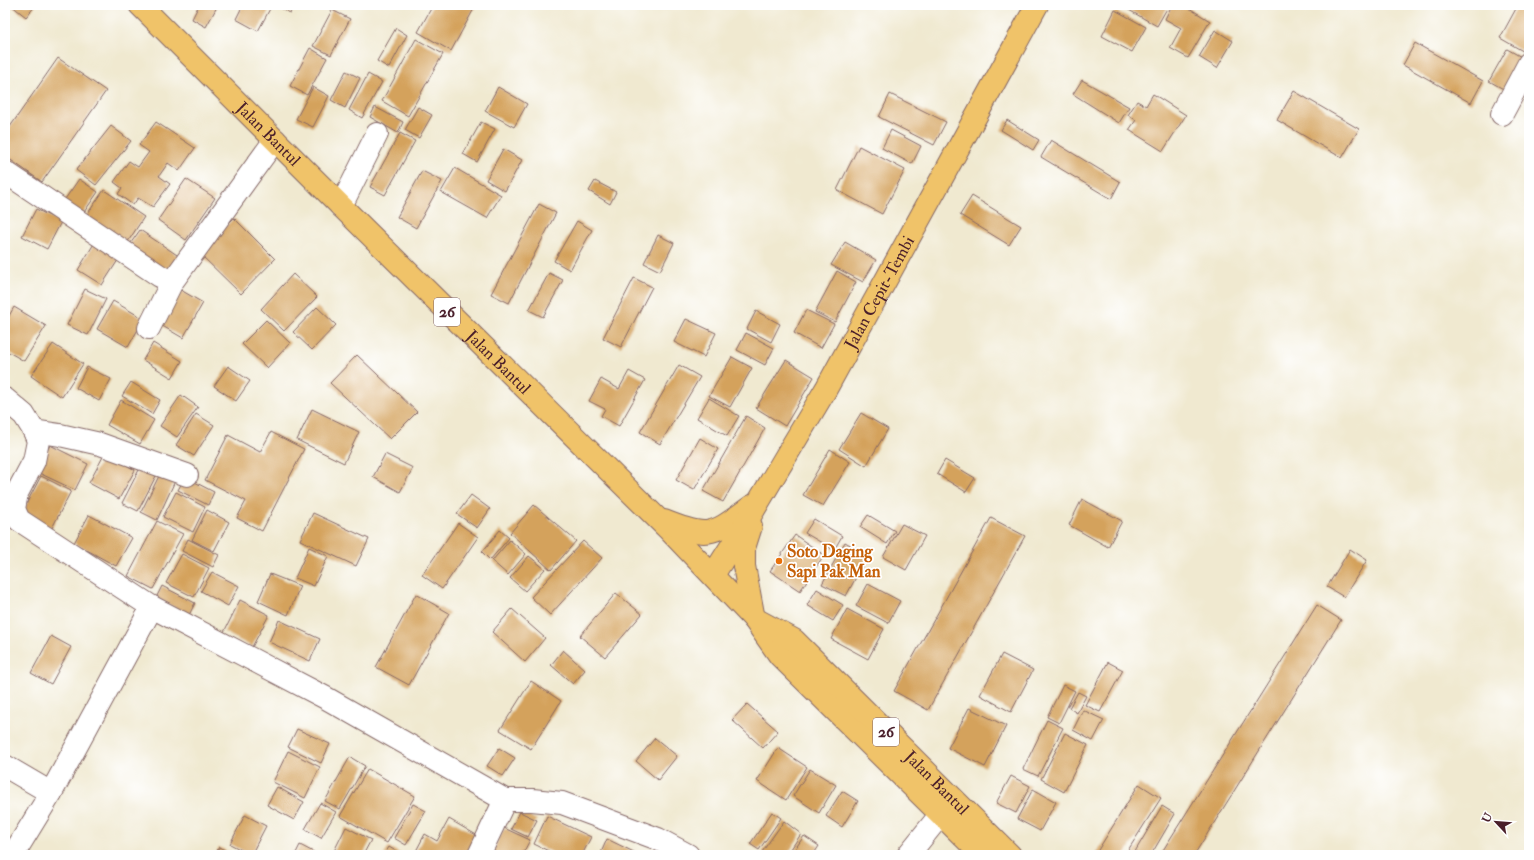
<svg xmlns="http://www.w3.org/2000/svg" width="1534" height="860" viewBox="0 0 1534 860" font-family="'IM FELL Double Pica',serif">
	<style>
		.building { fill: #d4a25c }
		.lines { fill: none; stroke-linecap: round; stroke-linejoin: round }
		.minor-casing { stroke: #846665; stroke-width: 24 }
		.major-casing { stroke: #846665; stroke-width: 24 }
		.minor { stroke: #fff; stroke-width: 22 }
		.major { stroke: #f0c369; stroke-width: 22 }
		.food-dot { fill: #e8710a; stroke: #fff; stroke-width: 1.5 }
		.labels { text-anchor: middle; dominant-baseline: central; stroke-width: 3.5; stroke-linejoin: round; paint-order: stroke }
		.shield { fill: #fff; stroke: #80626b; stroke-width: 1 }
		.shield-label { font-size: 16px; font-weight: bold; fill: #4a1f2b }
		.street-label { font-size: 17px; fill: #4a1f2b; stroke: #fff }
		.food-label { font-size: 17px; font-weight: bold; fill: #c56008; stroke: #fff; text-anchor: start }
	</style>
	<rect width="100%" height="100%" fill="#fff"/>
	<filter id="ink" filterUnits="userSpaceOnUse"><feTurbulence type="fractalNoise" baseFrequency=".025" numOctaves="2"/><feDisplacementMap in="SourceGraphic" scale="8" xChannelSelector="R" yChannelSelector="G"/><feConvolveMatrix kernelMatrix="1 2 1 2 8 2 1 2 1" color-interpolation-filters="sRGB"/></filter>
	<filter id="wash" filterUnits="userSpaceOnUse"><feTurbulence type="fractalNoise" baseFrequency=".012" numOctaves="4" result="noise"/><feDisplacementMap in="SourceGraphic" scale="16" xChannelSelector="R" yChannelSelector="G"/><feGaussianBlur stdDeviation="0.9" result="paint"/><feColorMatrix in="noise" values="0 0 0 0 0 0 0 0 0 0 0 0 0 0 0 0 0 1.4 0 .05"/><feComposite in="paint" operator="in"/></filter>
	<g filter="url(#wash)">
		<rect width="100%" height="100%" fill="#f0e9d0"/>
		<g id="blocks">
			<g class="building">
				<path d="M11 5H36L26 17Z"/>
				<path d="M199 5H218L206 27 192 19Z"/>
				<path d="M243 5H272L258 31 236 19Z"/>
				<path d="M275 5H294L290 13Z"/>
				<path d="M433 5H476L451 51 418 32Z"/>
				<path d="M1120 5H1169L1157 26Z"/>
				<path d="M1172 5H1184L1210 21 1188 58 1170 48 1181 28 1165 19Z"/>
				<path d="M1518 5H1529L1528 54 1500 38Z"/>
				<path d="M332 10 350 19 331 55 313 46Z"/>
				<path d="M1115 10 1146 27 1132 52 1102 36Z"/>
				<path d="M396 28 407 35 389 68 377 61Z"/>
				<path d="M1215 30 1233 41 1217 68 1199 57Z"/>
				<path d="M5 36 9 39 5 44Z"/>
				<path d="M416 39 443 54 408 116 382 101Z"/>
				<path d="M1415 43 1483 81 1471 103 1403 65Z"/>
				<path d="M310 48 327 58 307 95 290 86Z"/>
				<path d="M1507 49 1525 59 1507 91 1489 81Z"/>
				<path d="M58 58 106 91 42 182 5 156V134Z"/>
				<path d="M346 71 360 78 345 108 331 100Z"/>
				<path d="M368 74 382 82 362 118 349 110Z"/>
				<path d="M1082 80 1129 107 1119 123 1073 94Z"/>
				<path d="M313 87 329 96 313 127 296 119Z"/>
				<path d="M498 87 527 104 514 127 485 111Z"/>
				<path d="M1294 91 1359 129 1342 158 1277 120Z"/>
				<path d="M890 94 946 122 934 145 879 117Z"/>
				<path d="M1153 94 1186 115 1163 151 1129 130 1136 120 1128 115 1137 101 1146 106Z"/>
				<path d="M375 107 403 122 398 133 370 117Z"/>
				<path d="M418 107 432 115 419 138 405 130Z"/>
				<path d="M1007 120 1039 140 1033 150 1001 130Z"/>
				<path d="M156 122 195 148 179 171 168 163 159 176 170 184 153 207 138 198 133 205 118 194 122 188 114 182 129 161 138 167 149 152 139 145Z"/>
				<path d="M481 122 495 129 477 162 463 154Z"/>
				<path d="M111 126 131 141 96 185 76 170Z"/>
				<path d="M891 130 921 146 912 164 882 148Z"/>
				<path d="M400 133 415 141 385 195 370 187Z"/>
				<path d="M1051 140 1120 182 1111 199 1041 157Z"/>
				<path d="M859 146 905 170 882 214 837 190Z"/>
				<path d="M503 149 522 160 505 191 486 180Z"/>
				<path d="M455 168 501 195 487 218 441 192Z"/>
				<path d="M422 171 442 181 416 228 397 217Z"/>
				<path d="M79 179 98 192 82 215 63 202Z"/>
				<path d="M186 179 215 198 186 240 158 220Z"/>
				<path d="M595 181 616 192 610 204 589 191Z"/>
				<path d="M104 190 144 217 127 243 86 216Z"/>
				<path d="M972 196 1021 226 1009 245 960 215Z"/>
				<path d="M539 204 556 213 509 303 491 294Z"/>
				<path d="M36 209 61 222 47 249 22 236Z"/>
				<path d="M234 218 275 259 241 294 199 253Z"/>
				<path d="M577 221 592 230 570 270 554 261Z"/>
				<path d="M140 230 180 257 168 274 128 247Z"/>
				<path d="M658 235 674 243 660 271 644 263Z"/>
				<path d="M95 242 120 257 102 285 78 270Z"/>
				<path d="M845 242 876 260 863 282 831 265Z"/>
				<path d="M837 271 856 282 835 322 815 312Z"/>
				<path d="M549 273 563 280 543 317 529 310Z"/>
				<path d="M293 274 317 297 284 331 261 309Z"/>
				<path d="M634 278 652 287 621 347 603 338Z"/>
				<path d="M85 289 106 299 88 335 67 325Z"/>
				<path d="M179 289 203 303 183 338 159 324Z"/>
				<path d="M113 301 144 319 128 347 97 329Z"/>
				<path d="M14 307 46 326 24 361 5 350V323Z"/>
				<path d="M317 307 336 325 312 350 293 332Z"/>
				<path d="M806 310 834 324 821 348 794 333Z"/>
				<path d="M756 311 780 324 771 342 747 329Z"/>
				<path d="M686 319 716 333 704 357 674 342Z"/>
				<path d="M266 320 290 343 267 368 242 344Z"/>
				<path d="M746 333 774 348 765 365 737 350Z"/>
				<path d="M153 343 182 361 172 378 143 360Z"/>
				<path d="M53 344 83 364 62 397 31 376Z"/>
				<path d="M357 355 417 412 390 439 330 383Z"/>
				<path d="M732 357 752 368 730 407 709 396Z"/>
				<path d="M786 360 814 377 785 426 756 408Z"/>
				<path d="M679 365 700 377 660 444 640 432Z"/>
				<path d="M228 366 250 381 236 401 214 386Z"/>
				<path d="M87 367 111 379 99 401 76 388Z"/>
				<path d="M629 371 645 380 619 426 601 416 605 409 589 401 601 379 619 389Z"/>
				<path d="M131 382 160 400 152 414 122 396Z"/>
				<path d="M181 395 198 407 177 437 160 426Z"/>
				<path d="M709 398 739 416 727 436 697 418Z"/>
				<path d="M121 400 154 420 140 444 107 425Z"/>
				<path d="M312 409 359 432 344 463 297 440Z"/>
				<path d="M861 413 888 429 866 466 839 449Z"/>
				<path d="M196 414 214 425 194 456 176 445Z"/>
				<path d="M746 416 765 428 723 502 703 491Z"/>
				<path d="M271 432 304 449 262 531 237 518 246 501 205 480 228 435 260 452Z"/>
				<path d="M700 438 718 449 694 490 676 480Z"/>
				<path d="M50 445 88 464 75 490 37 472Z"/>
				<path d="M830 449 850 462 823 506 803 495Z"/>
				<path d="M105 453 135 470 119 499 89 483Z"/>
				<path d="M385 454 413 468 400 492 373 477Z"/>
				<path d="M945 460 975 478 966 492 937 474Z"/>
				<path d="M142 464 158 472 138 511 122 503Z"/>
				<path d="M160 474 175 481 157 520 141 512Z"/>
				<path d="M41 476 71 491 52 528 22 512Z"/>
				<path d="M185 477 214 492 208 505 178 490Z"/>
				<path d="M176 492 205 507 193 532 163 517Z"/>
				<path d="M471 495 490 509 477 528 457 514Z"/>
				<path d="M1082 499 1122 521 1108 547 1069 525Z"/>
				<path d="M534 505 576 541 551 570 510 533Z"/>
				<path d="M207 510 229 522 214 551 192 540Z"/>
				<path d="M313 513 369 539 356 566 300 540Z"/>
				<path d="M89 515 132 538 116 566 74 543Z"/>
				<path d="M868 515 895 531 887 544 860 527Z"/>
				<path d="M991 518 1025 536 928 710 894 691Z"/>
				<path d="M814 519 842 536 834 550 805 533Z"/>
				<path d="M157 521 183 534 153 589 128 576Z"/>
				<path d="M458 523 478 537 442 589 422 575Z"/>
				<path d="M902 524 925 536 906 570 883 557Z"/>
				<path d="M500 530 509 538 490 560 482 552Z"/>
				<path d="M795 535 824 555 800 591 770 571Z"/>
				<path d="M188 539 219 555 213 567 182 551Z"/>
				<path d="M510 540 526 554 508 575 492 561Z"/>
				<path d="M583 541 602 558 550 615 531 597Z"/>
				<path d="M845 542 868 555 846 596 822 584Z"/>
				<path d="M309 547 328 556 314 586 295 578Z"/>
				<path d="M1350 549 1367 560 1344 597 1327 587Z"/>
				<path d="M182 554 209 568 194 597 166 583Z"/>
				<path d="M529 556 545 569 525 591 510 578Z"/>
				<path d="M212 572 239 586 228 606 201 591Z"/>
				<path d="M270 574 300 586 288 615 258 601Z"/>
				<path d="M868 584 900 601 888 623 856 606Z"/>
				<path d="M162 586 195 603 189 615 156 598Z"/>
				<path d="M817 589 843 605 833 621 807 605Z"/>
				<path d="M616 593 642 614 605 657 580 636Z"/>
				<path d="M416 594 449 613 409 685 376 667Z"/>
				<path d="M240 600 269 615 252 647 224 632Z"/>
				<path d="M1317 605 1341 620 1194 855H1160Z"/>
				<path d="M512 609 545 638 525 662 492 632Z"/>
				<path d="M847 609 884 629 868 659 831 639Z"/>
				<path d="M279 620 320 639 310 661 269 642Z"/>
				<path d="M51 636 71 647 51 684 31 673Z"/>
				<path d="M563 650 585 670 573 684 551 665Z"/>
				<path d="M1002 654 1033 670 1011 712 980 695Z"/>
				<path d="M1108 662 1123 670 1100 712 1085 705Z"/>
				<path d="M531 681 561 701 531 749 500 730Z"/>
				<path d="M1063 685 1075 691 1059 723 1047 717Z"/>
				<path d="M1078 692 1086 696 1077 713 1069 708Z"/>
				<path d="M747 704 778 731 763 748 732 720Z"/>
				<path d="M969 708 1006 726 985 767 948 748Z"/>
				<path d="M1083 710 1104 720 1093 741 1073 730Z"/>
				<path d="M1047 720 1063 728 1038 776 1023 769Z"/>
				<path d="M297 729 330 744 321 763 288 747Z"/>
				<path d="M1065 733 1088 745 1064 792 1041 779Z"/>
				<path d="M655 738 677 756 658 780 636 761Z"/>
				<path d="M499 748 515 758 503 776 487 766Z"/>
				<path d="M778 748 807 767 786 800 757 781Z"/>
				<path d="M288 751 320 767 305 798 273 782Z"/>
				<path d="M350 757 365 766 340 809 325 801Z"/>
				<path d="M368 769 415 796 387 843 340 816Z"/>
				<path d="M810 769 836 785 819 813 793 796Z"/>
				<path d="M1011 776 1030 786 1016 813 996 803Z"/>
				<path d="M1139 784 1161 798 1125 855H1095Z"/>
				<path d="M277 787 304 802 294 820 267 805Z"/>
				<path d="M1033 789 1056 802 1040 831 1017 819Z"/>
				<path d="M842 791 858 801 842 827 826 816Z"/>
				<path d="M320 803 336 812 321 838 305 829Z"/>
				<path d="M413 804 426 811 406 845 394 838Z"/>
				<path d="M1162 806 1175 814 1151 855H1133Z"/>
				<path d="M520 812 537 820 528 837 511 829Z"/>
				<path d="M772 812 781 818 759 850 750 844Z"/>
				<path d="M245 815 266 826 251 855 230 844Z"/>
				<path d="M547 816 591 837 582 855H557L534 844Z"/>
				<path d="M449 819 478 836 467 855H423L416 851 425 834 437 841Z"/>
				<path d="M784 821 801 834 787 855H767L762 852Z"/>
				<path d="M346 827 371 840 363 855H332Z"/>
				<path d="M504 828 530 840 522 855H491Z"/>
				<path d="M804 836 819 846 813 855H791Z"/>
				<path d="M607 839 640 855H600Z"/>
				<path d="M300 845 319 855H295Z"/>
				<path d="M219 847 234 855H215Z"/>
				<path d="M389 847 401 854 400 855H384Z"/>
			</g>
		</g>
	</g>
	<g filter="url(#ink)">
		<use href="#blocks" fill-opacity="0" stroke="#846665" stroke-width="1"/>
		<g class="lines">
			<defs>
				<g id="minor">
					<path d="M1502 114 1529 63"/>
					<path d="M5 172 160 276 172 282"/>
					<path d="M341 206 377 134"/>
					<path d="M149 328 172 282 275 140"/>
					<path d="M5 399 24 415 34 431 38 441 34 461 17 493 14 509 19 520 152 607 326 698 505 800H532L562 803 658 839 688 855"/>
					<path d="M34 431 60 435 100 444 187 475"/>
					<path d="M5 766 51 793"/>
					<path d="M13 855 51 793 152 607"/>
					<path d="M479 855 505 800"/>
					<path d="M908 855 941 814"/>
				</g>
				<g id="major">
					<path id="s1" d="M140 5 341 206 669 530 754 619 780 656 982 855"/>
					<path d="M664 521C711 540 713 534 752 506"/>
					<path d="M751 526 744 548V566L754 619"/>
					<path id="s2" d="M713 575 743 528 826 389 1037 5"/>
					<path id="s3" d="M757 620 794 640 1010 855"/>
				</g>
			</defs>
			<use href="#minor" class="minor-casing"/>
			<use href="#major" class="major-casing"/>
			<use href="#minor" class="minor"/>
			<use href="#major" class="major"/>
		</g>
	</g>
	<circle class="food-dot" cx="779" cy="561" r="4"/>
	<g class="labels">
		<g class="shield">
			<rect x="434" y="298" width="26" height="28" rx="3"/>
			<rect x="873" y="718" width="26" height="28" rx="3"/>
		</g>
		<g class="shield-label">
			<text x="447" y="312">26</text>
			<text x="886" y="732">26</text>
		</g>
		<g class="street-label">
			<text stroke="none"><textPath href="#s1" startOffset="182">Jalan Bantul</textPath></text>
			<text stroke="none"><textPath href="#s2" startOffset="328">Jalan Cepit-Tembi</textPath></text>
			<text stroke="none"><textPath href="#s1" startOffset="506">Jalan Bantul</textPath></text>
			<text stroke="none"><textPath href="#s3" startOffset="244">Jalan Bantul</textPath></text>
		</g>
		<g class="food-label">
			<text x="787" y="551">Soto Daging<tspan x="787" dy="20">Sapi Pak Man</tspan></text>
		</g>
	</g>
	<rect width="1534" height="860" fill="none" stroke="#fff" stroke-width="20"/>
	<g transform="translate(1496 822) rotate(296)" stroke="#ffffff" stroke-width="3" paint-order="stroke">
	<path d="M0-3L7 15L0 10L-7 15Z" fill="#4a1f2b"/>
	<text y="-6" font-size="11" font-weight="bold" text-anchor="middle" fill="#4a1f2b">U</text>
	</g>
</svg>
